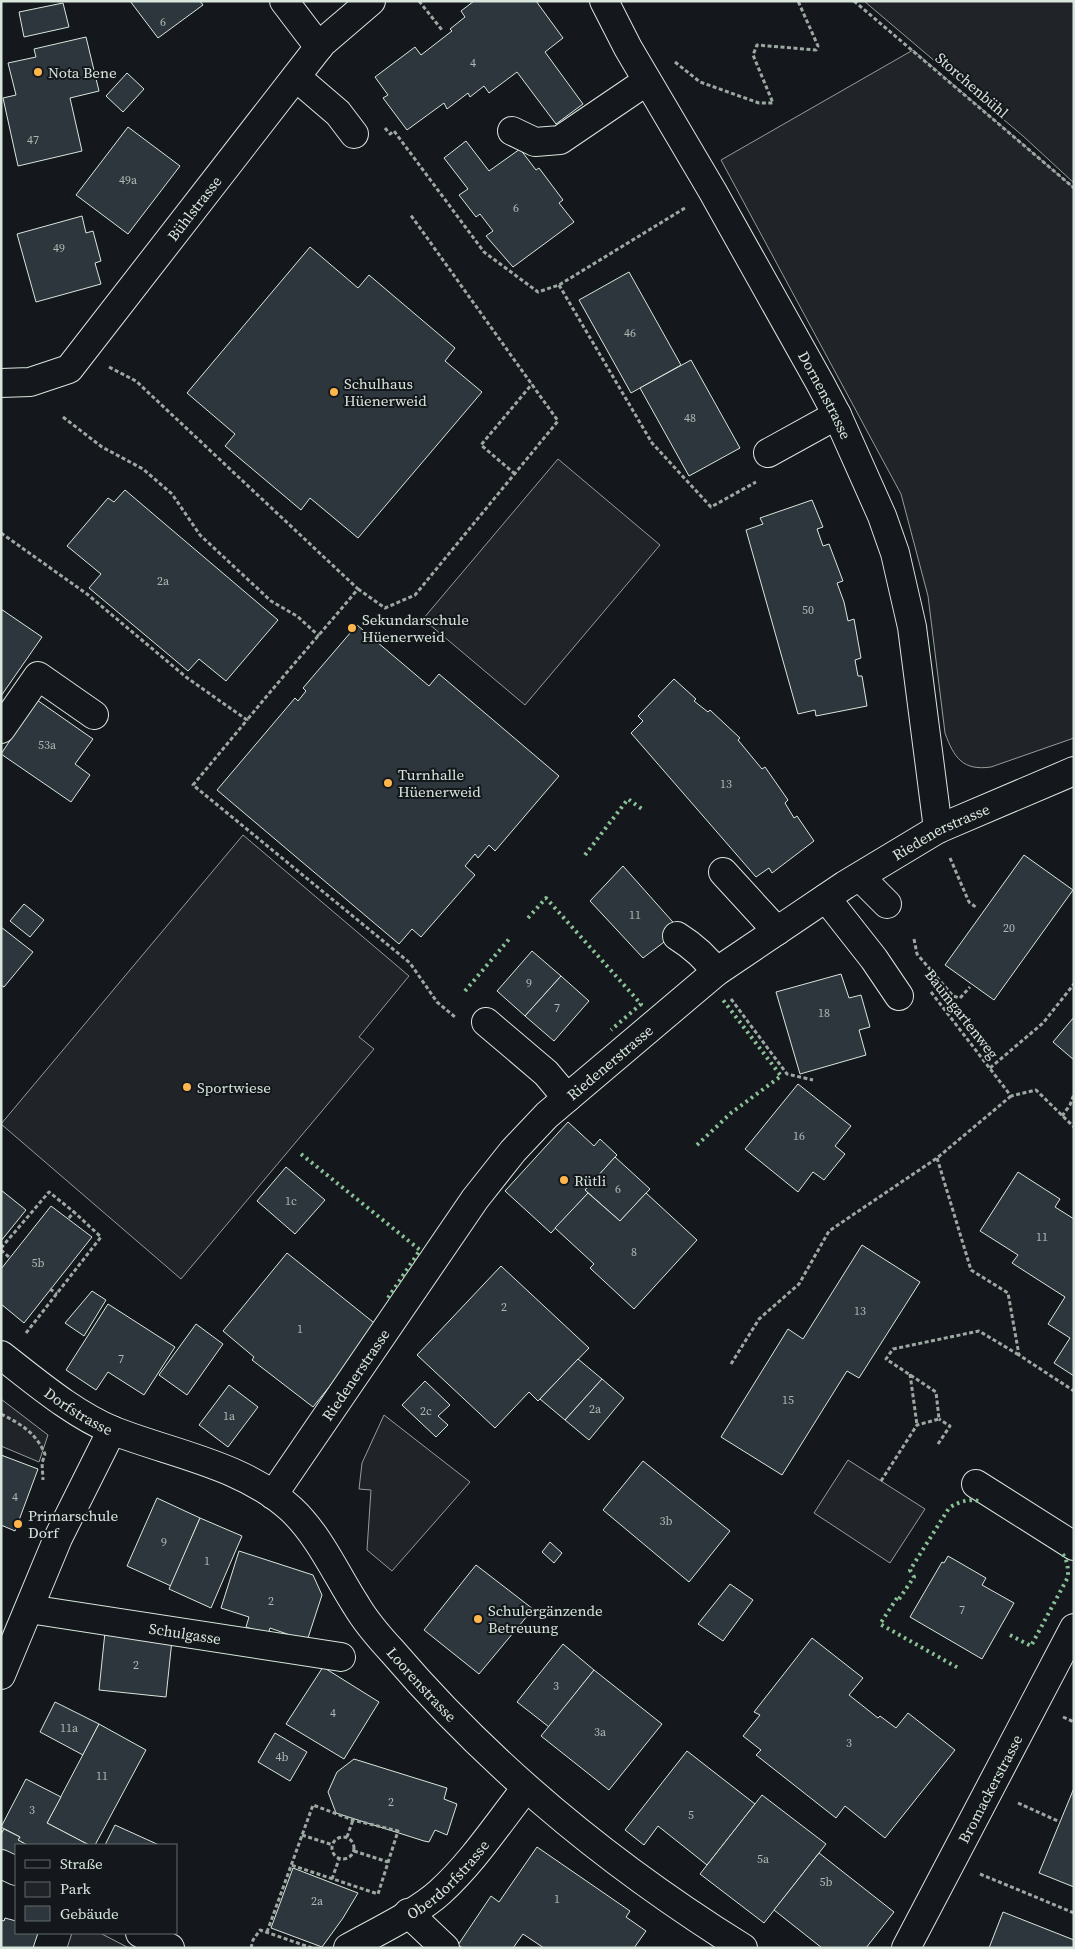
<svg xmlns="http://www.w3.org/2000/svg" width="1075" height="1949" viewBox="0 0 1075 1949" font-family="'Source Serif 4',serif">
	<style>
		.green { fill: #202428; stroke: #939e99 }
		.building { fill: #2c363c; stroke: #d8e6dc }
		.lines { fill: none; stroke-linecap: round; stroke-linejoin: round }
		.minor-casing { stroke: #d8e6dc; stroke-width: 30 }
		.path { stroke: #9da8a2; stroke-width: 3; stroke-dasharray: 4 2.5; stroke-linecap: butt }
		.minor { stroke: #14181c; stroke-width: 28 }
		.hedge { stroke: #8ac095; stroke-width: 4; stroke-dasharray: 2.5 4; stroke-linecap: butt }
		.poi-dot { fill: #ffb74d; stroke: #14181c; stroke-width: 2 }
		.labels { text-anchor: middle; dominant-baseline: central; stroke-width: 4; stroke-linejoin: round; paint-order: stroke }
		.number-label { font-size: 12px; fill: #adbab4 }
		.poi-label { font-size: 15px; fill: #d8e6dc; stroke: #14181c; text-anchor: start }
		.street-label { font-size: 15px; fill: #d8e6dc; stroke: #14181c }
	</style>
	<rect width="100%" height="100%" fill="#14181c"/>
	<g class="green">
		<path d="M864 1H1074V183L1023 136Z"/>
		<path d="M913 50 1074 188V738L991 767C963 771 954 758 945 733L928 596 901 494 721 160Z"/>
		<path d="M558 459 660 545 525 705 423 619Z"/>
		<path d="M243 835 409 976 359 1037 374 1049 181 1279 1 1124Z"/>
		<path d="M1 1399 48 1435 39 1462 1 1446Z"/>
		<path d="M384 1415 470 1482 392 1571 367 1550 371 1490 359 1489 362 1463Z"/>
		<path d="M848 1460 925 1509 890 1563 814 1513Z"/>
		<path d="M72 1933H100L129 1948H67Z"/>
	</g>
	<g class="building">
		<path d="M130 1H200L203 5 158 38Z"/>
		<path d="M474 1H536L563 38 545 52 583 104 556 124 517 72 489 93 484 86 470 97 468 93 447 109 444 103 407 130 383 98 388 95 375 77 415 47 421 55 452 31 450 29 465 17 461 11Z"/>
		<path d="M63 3 69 27 24 37 19 12Z"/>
		<path d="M86 37 99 91 70 98 82 151 18 166 3 98 16 95 8 63 36 57 34 49Z"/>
		<path d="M127 73 144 89 123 112 106 96Z"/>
		<path d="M128 127 180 166 128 234 76 195Z"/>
		<path d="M466 141 489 171 520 149 536 170 539 168 563 200 559 203 574 222 513 267 486 236 493 231 480 214 476 217 459 195 468 189 444 158Z"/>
		<path d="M82 216 86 233 93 231 101 261 95 263 101 284 36 302 17 234Z"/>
		<path d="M310 247 358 288 369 275 455 348 445 361 482 392 358 538 310 498 301 510 225 446 235 434 187 393Z"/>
		<path d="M629 272 681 365 631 393 579 300Z"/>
		<path d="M691 360 740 448 689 476 640 388Z"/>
		<path d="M125 490 278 620 226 681 199 659 188 671 89 588 101 574 67 546 108 498 114 502Z"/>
		<path d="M812 500 823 527 817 529 823 546 829 544 843 581 837 583 844 602 848 621 854 619 861 658 855 660 858 676H862L867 706 816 716 815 710 798 714 746 530 763 524 760 518Z"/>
		<path d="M1 609 42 637 1 696Z"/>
		<path d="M357 625 429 686 439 674 559 776 495 851 489 845 478 858 475 854 465 866 475 875 421 937 412 929 399 944 217 790 295 698 298 701 306 691 303 688Z"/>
		<path d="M674 679 696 699 694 701 708 712 710 710 740 738 738 740 762 769 765 767 788 800 785 803 794 818 797 816 814 841 772 873 769 868 756 877 631 733 643 721 638 716Z"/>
		<path d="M37 700 93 739 75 764 90 775 71 802 1 754Z"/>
		<path d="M1024 855 1073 890 994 1000 945 965Z"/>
		<path d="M623 866 680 930 643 958 590 901Z"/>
		<path d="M24 904 44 920 30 937 10 921Z"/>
		<path d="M1 927 33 952 4 987 1 985Z"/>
		<path d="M532 951 561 976 525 1016 497 991Z"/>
		<path d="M841 974 849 998 861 995 870 1027 859 1030 866 1055 800 1074 776 992Z"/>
		<path d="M561 976 589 1001 554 1041 525 1016Z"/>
		<path d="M1074 1017V1060L1053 1042Z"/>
		<path d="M798 1084 851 1126 835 1146 845 1154 824 1180 813 1172 798 1192 745 1149Z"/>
		<path d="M568 1122 594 1146 600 1139 617 1155 585 1190 588 1193 551 1233 505 1191Z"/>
		<path d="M615 1157 650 1189 620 1221 585 1190Z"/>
		<path d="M286 1167 325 1200 295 1234 257 1201Z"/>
		<path d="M1018 1172 1060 1199 1055 1207 1074 1219V1376L1054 1363 1070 1338 1048 1324 1065 1297 1012 1263 1018 1255 980 1231Z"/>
		<path d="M1 1190 26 1210 1 1241Z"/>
		<path d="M588 1193 620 1221 646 1193 697 1240 634 1309 590 1268 594 1264 555 1228Z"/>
		<path d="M51 1206 92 1237 24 1323 1 1304V1269Z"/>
		<path d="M862 1245 920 1282 859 1378 847 1371 782 1475 721 1437 788 1329 803 1339Z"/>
		<path d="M287 1253 378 1326 313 1407 252 1360 254 1357 223 1331Z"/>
		<path d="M501 1266 589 1348 538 1401 529 1392 495 1428 417 1355Z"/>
		<path d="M92 1291 106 1300 84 1336 65 1323Z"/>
		<path d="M108 1304 175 1347 144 1395 108 1372 96 1390 66 1370Z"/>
		<path d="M196 1324 223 1344 187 1395 159 1375Z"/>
		<path d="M578 1359 602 1379 565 1420 540 1399Z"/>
		<path d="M602 1379 624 1398 589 1440 565 1420Z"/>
		<path d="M425 1381 450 1405 438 1416 448 1425 436 1437 402 1405Z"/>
		<path d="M229 1385 258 1407 228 1447 199 1425Z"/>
		<path d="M1 1455 38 1469 15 1531 1 1525Z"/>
		<path d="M643 1461 730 1531 689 1582 603 1510Z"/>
		<path d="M157 1498 200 1518 171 1586 127 1566Z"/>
		<path d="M200 1518 242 1536 211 1608 169 1589Z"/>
		<path d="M550 1542 562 1553 554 1563 542 1552Z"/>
		<path d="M239 1551 313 1575 322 1595 307 1641 270 1628 268 1634 246 1627 249 1617 221 1608Z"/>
		<path d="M948 1556 986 1578 982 1585 1014 1603 982 1659 910 1617 942 1562 944 1563Z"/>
		<path d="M476 1565 533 1609 479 1674 424 1630Z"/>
		<path d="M730 1584 753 1600 723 1641 698 1624Z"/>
		<path d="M105 1632 172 1640 166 1697 99 1690Z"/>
		<path d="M812 1638 863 1678 849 1695 878 1718 880 1716 896 1728 908 1713 955 1750 885 1838 845 1806 836 1818 756 1755 761 1750 743 1736 760 1715 754 1712Z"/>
		<path d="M563 1644 594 1670 549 1727 517 1702Z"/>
		<path d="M323 1667 379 1702 344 1759 286 1724Z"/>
		<path d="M594 1670 662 1724 609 1790 541 1736Z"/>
		<path d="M55 1702 99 1724 83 1755 40 1732Z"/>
		<path d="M99 1724 146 1750 95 1845H89L47 1823Z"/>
		<path d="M275 1733 307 1752 290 1781 258 1762Z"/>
		<path d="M687 1751 755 1804 707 1865 658 1826 644 1845 625 1830Z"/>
		<path d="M354 1759 447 1788 444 1799 457 1804 447 1835 435 1830 429 1842 424 1841 336 1813 328 1792 337 1772Z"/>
		<path d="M26 1779 61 1797 47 1823 89 1845H27L18 1840 20 1837 1 1827Z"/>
		<path d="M1074 1788V1887L1039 1873Z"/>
		<path d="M762 1795 826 1844 764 1923 700 1874Z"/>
		<path d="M115 1825 159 1845H105Z"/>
		<path d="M4 1829 20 1837 18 1840 27 1845H16V1858L1 1850V1834Z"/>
		<path d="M537 1847 630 1911 626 1917 646 1931 634 1948H544L523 1934 513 1948H463L458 1945 491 1896 499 1902Z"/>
		<path d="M819 1853 894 1912 866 1948H822L774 1910Z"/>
		<path d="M293 1868 358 1893 343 1918 322 1947 271 1928Z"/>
		<path d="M1003 1912 1074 1940V1948H989Z"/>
		<path d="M5 1918 16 1921V1933H38L33 1948H1V1920L4 1921Z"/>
	</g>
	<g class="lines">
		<defs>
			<g id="minor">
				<path d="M284 1 319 47"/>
				<path id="s1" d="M604 1 628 48 713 192 820 383 837 415 882 516 895 553 912 627 938 829"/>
				<path d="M296 77 338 113 354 134"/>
				<path d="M512 131 535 142 560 140 647 81"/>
				<path id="s2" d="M1 383 30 382 69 369 322 43 371 1"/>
				<path d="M768 453 837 415"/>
				<path d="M1 729 38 676 94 715"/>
				<path d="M723 872 777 931"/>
				<path d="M860 877 887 904"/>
				<path d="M826 898 874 959 899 996"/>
				<path d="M677 936C693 946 705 956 716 972"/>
				<path d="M486 1022 546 1073 567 1098"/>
				<path id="s3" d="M1 1355C36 1382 73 1414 114 1431 173 1454 243 1465 291 1509 319 1535 336 1574 356 1605 366 1622 379 1637 392 1651 492 1768 613 1867 743 1948"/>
				<path d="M976 1484 1074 1546"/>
				<path id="s4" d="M273 1495 475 1199 513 1151 547 1115 716 972 845 885 938 829 1074 771"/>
				<path id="s5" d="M29 1609 341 1657"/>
				<path d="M1 1675 58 1538 112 1430"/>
				<path d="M1 1864 16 1871"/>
				<path d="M408 1913 445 1948"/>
				<path d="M140 1933 170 1948"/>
				<path id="s6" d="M348 1948C376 1932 417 1913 440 1892 473 1862 499 1822 526 1788"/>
				<path id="s7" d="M906 1948 1074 1628"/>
			</g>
		</defs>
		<use href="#minor" class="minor-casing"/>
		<g class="path">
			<path d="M419 1 442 30"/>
			<path d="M854 1 1074 188"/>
			<path d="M675 62 700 82 759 103H773L753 55 757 45 816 50 818 46 798 1"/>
			<path d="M385 128 390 134 394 131 484 252 538 292 559 285 685 208"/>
			<path d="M559 285 652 443 711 507 756 482"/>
			<path d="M109 367 136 381 358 589C321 633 283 676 247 720"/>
			<path d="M63 417 102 447 143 469 172 494 200 535 271 601 297 616 319 636"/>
			<path d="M515 474 481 445 532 384"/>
			<path d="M1 533 87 594 186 677 247 720 193 785 410 963 437 1002 455 1017"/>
			<path d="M358 589 385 608 415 595 558 421 410 214"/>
			<path d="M950 858 969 902 977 908"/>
			<path d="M914 939 917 954 953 996 960 998 970 987"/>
			<path d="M931 992 1011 1096 1036 1090 1074 1127"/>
			<path d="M731 999 787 1074 813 1080"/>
			<path d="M990 1068 1043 1023 1074 984"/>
			<path d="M1062 1116 1070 1105 1074 1094"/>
			<path d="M937 1158 971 1270 1008 1293 1019 1355 1074 1391"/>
			<path d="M1 1248 49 1192 74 1212"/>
			<path d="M1 1250 10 1258"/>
			<path d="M50 1289 57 1294"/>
			<path d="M26 1333 101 1237 74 1212 68 1219"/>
			<path d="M731 1364 759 1319 799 1284 829 1231 937 1158 1011 1096"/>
			<path d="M910 1374 917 1425"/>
			<path d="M1 1414C21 1424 36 1433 45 1454L42 1463 43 1480"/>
			<path d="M938 1444 950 1426 939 1419"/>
			<path d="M881 1481 917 1425 939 1419 936 1392 886 1359 893 1349 979 1331 1019 1355"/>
			<path d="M1063 1717 1074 1722"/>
			<path d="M1018 1803 1060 1822"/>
			<path d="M302 1835 333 1845"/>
			<circle cx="343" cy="1848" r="11"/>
			<path d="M347 1837 353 1820"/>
			<path d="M354 1851 388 1862"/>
			<path d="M980 1874 1074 1913"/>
			<path d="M332 1879 339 1859"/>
			<path d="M267 1932 313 1805 353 1820 398 1831 378 1894 291 1865"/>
			<path d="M251 1948 253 1940 260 1930 312 1948"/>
		</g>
		<use href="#minor" class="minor"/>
		<g class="hedge">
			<path d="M585 855 628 799 642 809"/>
			<path d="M528 918 546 898 641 1004 611 1030"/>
			<path d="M465 991 510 938"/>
			<path d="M697 1145 731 1113 781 1076 723 1000"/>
			<path d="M301 1154 420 1250 386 1301"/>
			<path d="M897 1598 880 1624 960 1669"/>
			<path d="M899 1599 914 1577 910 1570 949 1508C960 1501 968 1499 980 1501"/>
			<path d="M1010 1635 1031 1646 1068 1577C1068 1568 1068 1561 1062 1553"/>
		</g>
	</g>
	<g class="poi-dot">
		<circle cx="38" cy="72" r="5"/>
		<circle cx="334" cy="392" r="5"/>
		<circle cx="352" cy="628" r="5"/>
		<circle cx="388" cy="783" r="5"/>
		<circle cx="187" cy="1087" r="5"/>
		<circle cx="564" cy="1180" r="5"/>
		<circle cx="18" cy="1524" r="5"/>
		<circle cx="478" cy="1619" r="5"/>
	</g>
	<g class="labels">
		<g class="number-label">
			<text x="163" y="22">6</text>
			<text x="473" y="63">4</text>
			<text x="33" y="140">47</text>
			<text x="128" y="180">49a</text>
			<text x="516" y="208">6</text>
			<text x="59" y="248">49</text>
			<text x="630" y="333">46</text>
			<text x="690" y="418">48</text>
			<text x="163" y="581">2a</text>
			<text x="808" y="610">50</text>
			<text x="47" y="745">53a</text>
			<text x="726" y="784">13</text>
			<text x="635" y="915">11</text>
			<text x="1009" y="928">20</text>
			<text x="529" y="983">9</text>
			<text x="557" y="1008">7</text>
			<text x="824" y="1013">18</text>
			<text x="799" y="1136">16</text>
			<text x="618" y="1189">6</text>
			<text x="291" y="1201">1c</text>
			<text x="1042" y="1237">11</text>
			<text x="634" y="1252">8</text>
			<text x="38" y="1263">5b</text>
			<text x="504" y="1307">2</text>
			<text x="860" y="1311">13</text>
			<text x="300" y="1329">1</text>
			<text x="121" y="1359">7</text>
			<text x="788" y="1400">15</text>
			<text x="595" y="1409">2a</text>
			<text x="426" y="1411">2c</text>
			<text x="229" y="1416">1a</text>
			<text x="15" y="1497">4</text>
			<text x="666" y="1521">3b</text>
			<text x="164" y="1542">9</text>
			<text x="207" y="1561">1</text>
			<text x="271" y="1601">2</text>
			<text x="962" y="1610">7</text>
			<text x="136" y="1665">2</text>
			<text x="556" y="1686">3</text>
			<text x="333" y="1713">4</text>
			<text x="69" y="1728">11a</text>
			<text x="600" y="1732">3a</text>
			<text x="849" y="1743">3</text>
			<text x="282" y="1757">4b</text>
			<text x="102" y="1776">11</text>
			<text x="391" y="1802">2</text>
			<text x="32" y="1810">3</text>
			<text x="691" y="1815">5</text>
			<text x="763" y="1859">5a</text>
			<text x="826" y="1882">5b</text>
			<text x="557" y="1899">1</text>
			<text x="317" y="1901">2a</text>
		</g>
		<g class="poi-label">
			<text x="48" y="72">Nota Bene</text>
			<text x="344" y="383">Schulhaus<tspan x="344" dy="17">Hüenerweid</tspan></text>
			<text x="362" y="619">Sekundarschule<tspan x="362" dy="17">Hüenerweid</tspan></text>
			<text x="398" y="774">Turnhalle<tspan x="398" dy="17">Hüenerweid</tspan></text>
			<text x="197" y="1087">Sportwiese</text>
			<text x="574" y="1180">Rütli</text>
			<text x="28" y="1515">Primarschule<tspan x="28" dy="17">Dorf</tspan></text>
			<text x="488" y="1610">Schulergänzende<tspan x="488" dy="17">Betreuung</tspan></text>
		</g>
		<g class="street-label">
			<text transform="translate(972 85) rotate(41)">Storchenbühl</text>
			<text stroke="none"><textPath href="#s2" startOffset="274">Bühlstrasse</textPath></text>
			<text stroke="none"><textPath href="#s1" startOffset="452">Dornenstrasse</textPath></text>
			<text stroke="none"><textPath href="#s4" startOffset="956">Riedenerstrasse</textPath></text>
			<text transform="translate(962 1014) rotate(52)">Baumgartenweg</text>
			<text stroke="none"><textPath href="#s4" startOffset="551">Riedenerstrasse</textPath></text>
			<text stroke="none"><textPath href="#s4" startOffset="146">Riedenerstrasse</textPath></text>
			<text stroke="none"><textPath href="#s3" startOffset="96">Dorfstrasse</textPath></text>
			<text stroke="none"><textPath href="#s5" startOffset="158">Schulgasse</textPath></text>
			<text stroke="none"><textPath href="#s3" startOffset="551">Loorenstrasse</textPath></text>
			<text stroke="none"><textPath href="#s7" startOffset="180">Bromackerstrasse</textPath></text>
			<text stroke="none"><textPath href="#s6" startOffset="122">Oberdorfstrasse</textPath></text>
		</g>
	</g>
	<rect width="1075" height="1949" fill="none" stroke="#d8e6dc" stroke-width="5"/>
	<rect x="15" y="1844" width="162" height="90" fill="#14181c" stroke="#626a69"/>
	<rect x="25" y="1860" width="25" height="8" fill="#14181c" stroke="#626a69"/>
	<text x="60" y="1869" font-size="15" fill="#d8e6dc">Straße</text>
	<rect x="25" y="1882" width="25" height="15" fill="#202428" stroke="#626a69"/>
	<text x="60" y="1894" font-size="15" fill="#d8e6dc">Park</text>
	<rect x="25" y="1906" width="25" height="15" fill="#2c363c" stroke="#626a69"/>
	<text x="60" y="1919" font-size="15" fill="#d8e6dc">Gebäude</text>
</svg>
